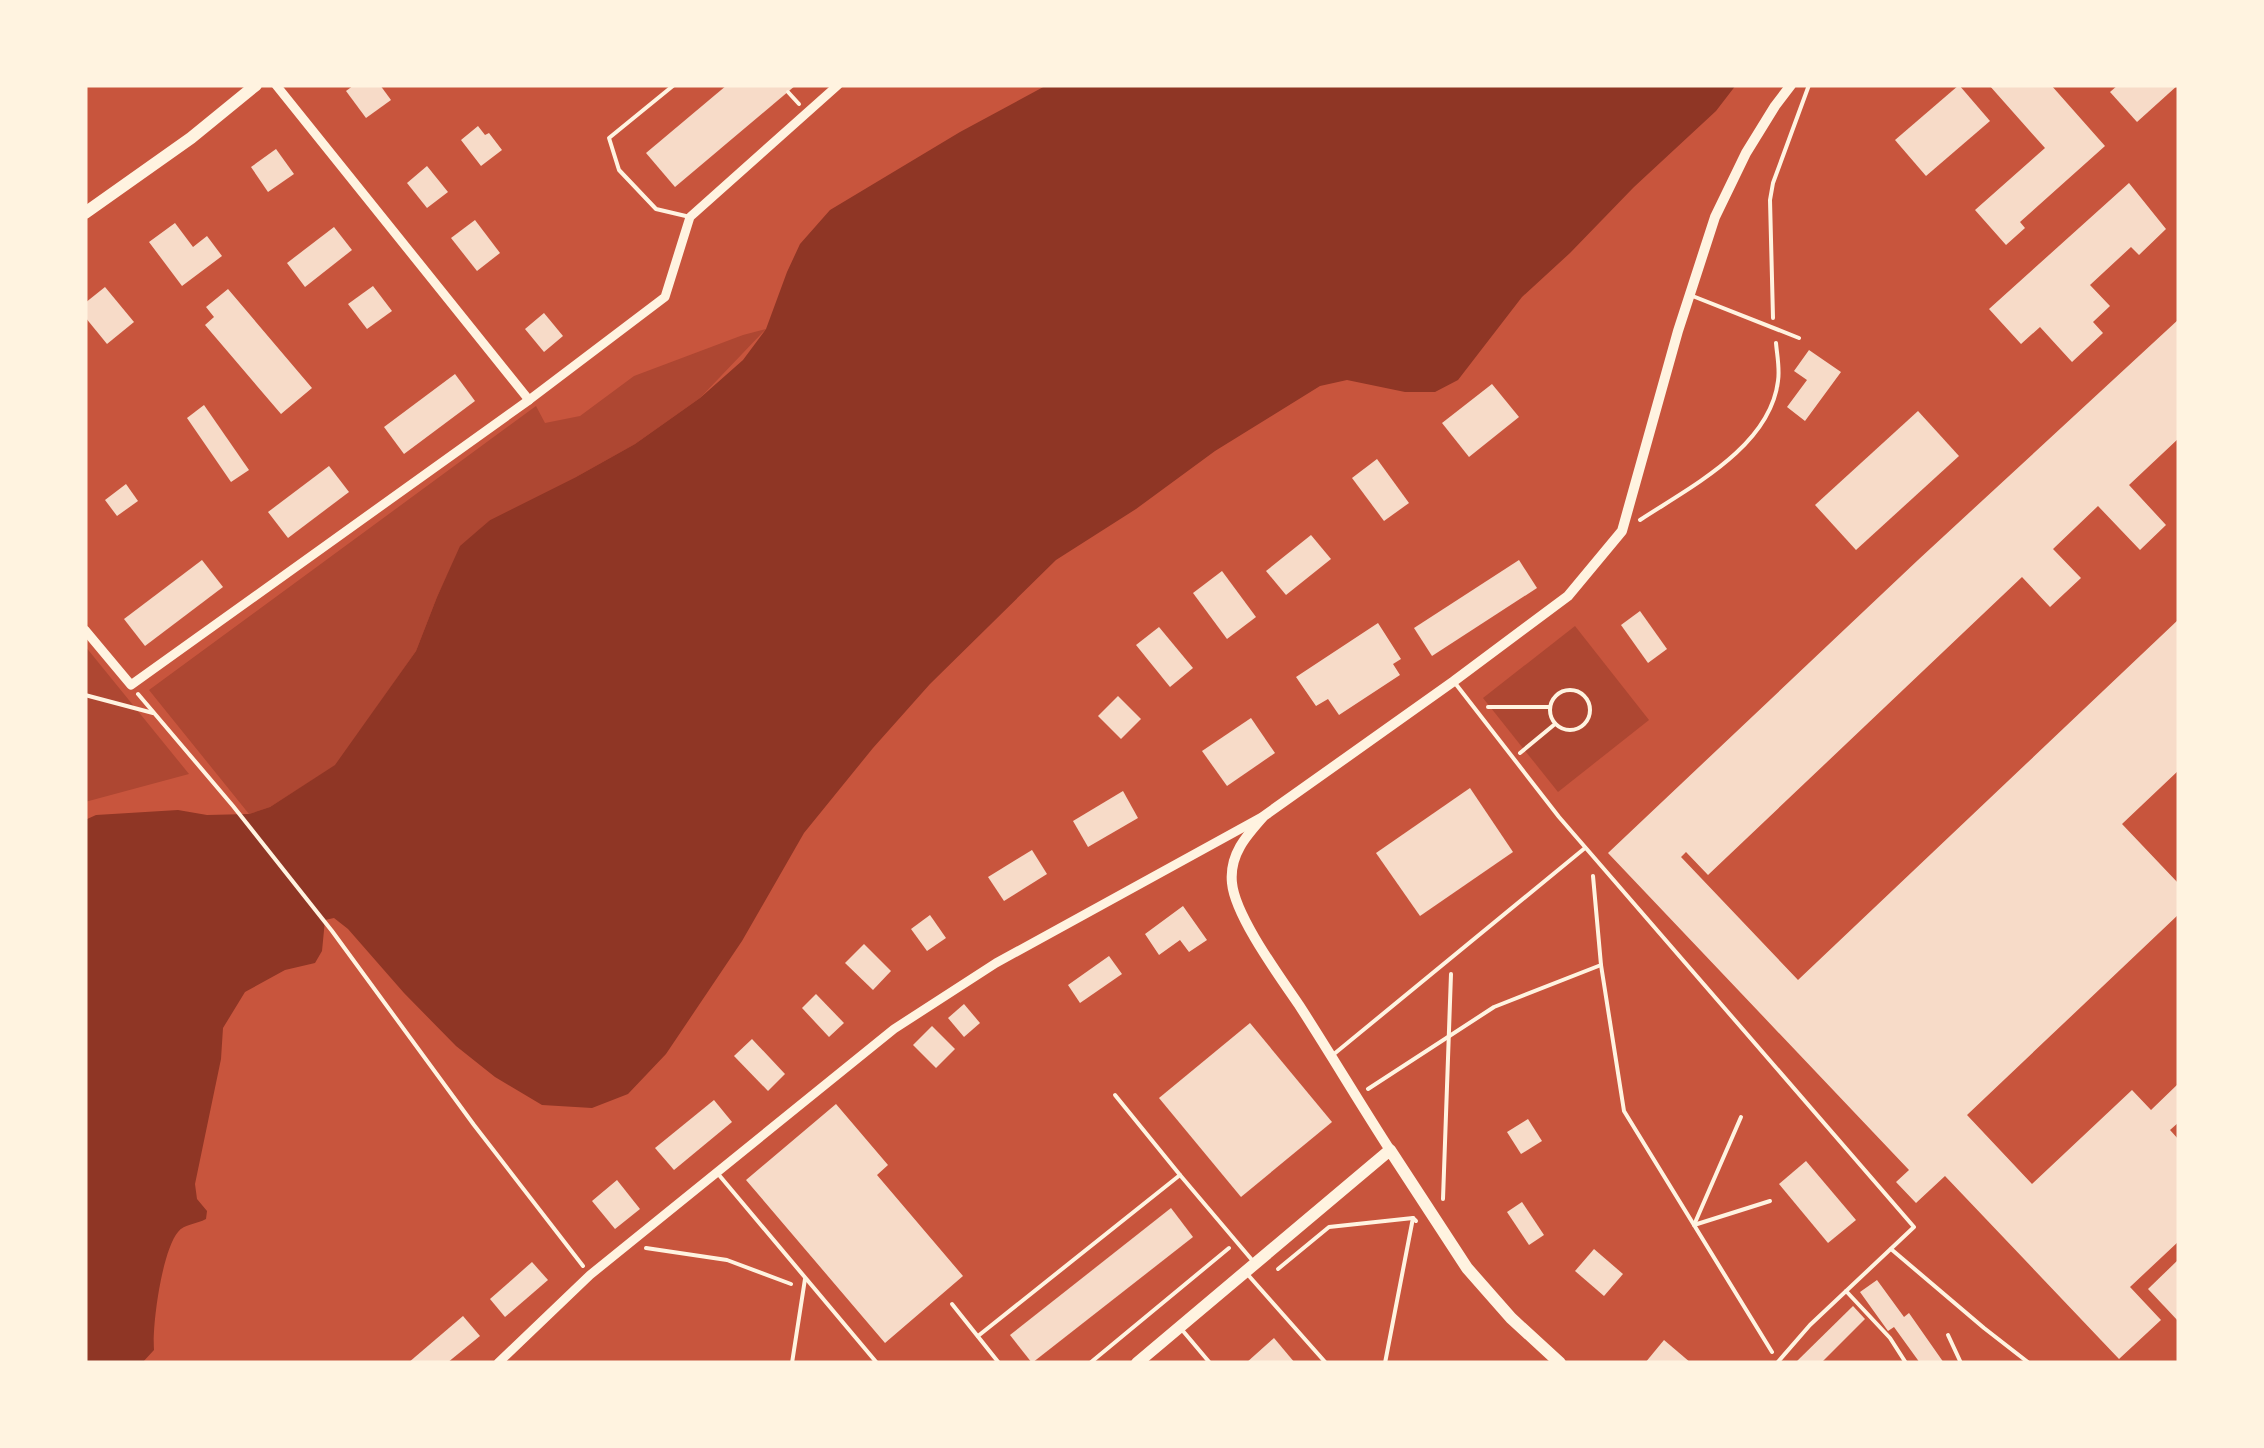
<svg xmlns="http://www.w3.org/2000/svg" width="2264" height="1448" viewBox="0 0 2264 1448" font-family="'Fira Sans',sans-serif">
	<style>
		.green { fill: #ae4732 }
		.water { fill: #8f3625 }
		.building { fill: #f7dbc8 }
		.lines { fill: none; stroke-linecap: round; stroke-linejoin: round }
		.path { stroke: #fff3e0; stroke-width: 4 }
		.service { stroke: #fff3e0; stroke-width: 4 }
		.minor { stroke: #fff3e0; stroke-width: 9 }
		.tertiary { stroke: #fff3e0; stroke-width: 10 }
		.secondary { stroke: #fff3e0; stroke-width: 12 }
	</style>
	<rect width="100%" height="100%" fill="#c8553d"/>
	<g class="green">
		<path d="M766 329 700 398 635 444 576 477 490 520 461 546 437 597 416 651 336 765 270 807 249 814 149 690 536 406 545 423 580 416 634 376 743 335Z"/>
		<path d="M1575 626 1649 720 1558 792 1483 698Z"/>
		<path d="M85 646 189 774 85 802Z"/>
	</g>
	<path class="water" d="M1047 85H1736L1716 111 1634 187 1570 253 1522 297 1458 380 1435 392H1405L1347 380 1320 386 1215 451 1136 509 1056 560 930 684 873 748 804 833 742 941 666 1054 628 1094 592 1108 542 1105 495 1077 456 1046 404 993 348 929 334 918 325 920 322 951 315 963 285 970 245 992 223 1028 221 1059 195 1184 197 1199 207 1211 206 1219C197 1224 184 1224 178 1232 162 1251 152 1325 154 1350L142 1363H85V820L96 815 178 810 207 815 249 814 270 807 335 765 416 651 437 597 460 546 490 520 576 477 635 444 700 398 743 360 766 329 787 272 800 244 830 210 960 132Z"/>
	<g class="building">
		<path d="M354 85H380L391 100 366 118 346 91Z"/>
		<path d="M727 85H796L675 187 646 153Z"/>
		<path d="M1959 85 1990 121 1926 176 1895 140Z"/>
		<path d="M1989 85H2051L2105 146 2020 222 2025 228 2006 245 1975 210 2045 148Z"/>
		<path d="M2118 85H2178L2137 122 2110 92Z"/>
		<path d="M478 126 485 135 489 133 502 150 481 166 461 140Z"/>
		<path d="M276 149 294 174 268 192 251 167Z"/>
		<path d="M427 166 448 192 427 208 407 183Z"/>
		<path d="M2129 183 2166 229 2139 255 2131 247 2090 285 2110 306 2093 322 2103 333 2072 362 2040 327 2021 344 1989 309Z"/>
		<path d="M475 220 500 253 477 271 451 238Z"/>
		<path d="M175 223 193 247 207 236 222 256 182 286 149 242Z"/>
		<path d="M334 227 352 250 305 287 287 263Z"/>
		<path d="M373 286 392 311 367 329 348 304Z"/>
		<path d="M105 287 134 322 107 344 85 317V303Z"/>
		<path d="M228 289 312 388 281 414 205 325 214 317 206 307Z"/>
		<path d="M544 313 563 336 544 352 525 329Z"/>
		<path d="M2179 319V438L2129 485 2166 525 2140 550 2098 506 2053 549 2081 578 2050 607 2022 577 1708 875 1686 852 1681 857 1798 980 2179 619V770L2122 824 2179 884V914L1967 1115 2032 1184 2132 1090 2151 1110 2179 1083V1122L2170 1130 2179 1140V1241L2130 1287 2161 1320 2119 1359 1945 1176 1916 1203 1896 1182 1909 1170 1608 853 1918 560Z"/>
		<path d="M1809 350 1841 372 1805 421 1787 407 1807 380 1794 371Z"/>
		<path d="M455 374 475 401 404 454 384 427Z"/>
		<path d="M1492 384 1519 417 1469 457 1442 423Z"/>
		<path d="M204 405 249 470 231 482 187 418Z"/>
		<path d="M1918 411 1959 456 1856 550 1815 505Z"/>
		<path d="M1377 459 1409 503 1384 521 1352 478Z"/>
		<path d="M329 466 349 492 288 538 268 512Z"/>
		<path d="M126 484 138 501 117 516 105 500Z"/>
		<path d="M1311 535 1331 559 1286 595 1266 571Z"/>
		<path d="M202 560 223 587 145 646 124 619Z"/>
		<path d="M1519 560 1537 588 1432 656 1414 628Z"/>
		<path d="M1222 571 1256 617 1227 639 1193 593Z"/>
		<path d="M1640 611 1667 649 1648 663 1621 625Z"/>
		<path d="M1378 623 1401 659 1393 664 1400 675 1339 715 1328 699 1316 706 1296 677Z"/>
		<path d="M1159 627 1193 668 1170 687 1136 645Z"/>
		<path d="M1118 696 1141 719 1121 739 1098 716Z"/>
		<path d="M1251 718 1275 753 1227 786 1202 751Z"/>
		<path d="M1470 788 1513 852 1420 916 1376 853Z"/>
		<path d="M1123 791 1138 818 1088 847 1073 821Z"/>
		<path d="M1032 850 1047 874 1004 901 988 877Z"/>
		<path d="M1183 906 1207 940 1189 952 1180 940 1159 955 1145 934Z"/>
		<path d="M930 915 946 938 927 951 911 929Z"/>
		<path d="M864 944 891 971 873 990 845 963Z"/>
		<path d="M1109 956 1122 974 1080 1003 1068 985Z"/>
		<path d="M816 994 844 1023 829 1037 802 1008Z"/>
		<path d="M964 1004 980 1023 964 1037 948 1018Z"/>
		<path d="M1250 1023 1332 1122 1241 1197 1159 1098Z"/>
		<path d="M932 1026 955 1049 936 1068 913 1045Z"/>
		<path d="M752 1039 785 1074 768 1091 734 1056Z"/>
		<path d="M714 1100 732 1122 674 1170 655 1148Z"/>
		<path d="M836 1104 888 1165 877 1175 963 1276 885 1343 746 1180Z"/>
		<path d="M1528 1119 1542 1141 1521 1154 1507 1132Z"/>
		<path d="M1806 1161 1856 1220 1828 1243 1779 1184Z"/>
		<path d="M617 1180 640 1209 615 1229 592 1201Z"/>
		<path d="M1522 1202 1544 1235 1529 1245 1507 1212Z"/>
		<path d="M1171 1208 1193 1237 1032 1363 1010 1335Z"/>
		<path d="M1594 1249 1623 1274 1604 1296 1575 1271Z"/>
		<path d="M2179 1259V1322L2148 1289Z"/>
		<path d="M532 1262 548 1280 505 1317 490 1299Z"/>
		<path d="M1877 1280 1904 1317 1909 1313 1944 1363H1920L1894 1327 1888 1331 1860 1292Z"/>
		<path d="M1853 1306 1865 1319 1821 1363H1795Z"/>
		<path d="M463 1316 480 1336 447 1363H408Z"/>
		<path d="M1274 1338 1295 1363H1246Z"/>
		<path d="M1664 1340 1691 1363H1645Z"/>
	</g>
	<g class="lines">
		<g class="path">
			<path d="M788 92 799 104"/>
			<path d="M1773 318 1770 200 1773 183 1809 85"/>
			<path d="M1640 520C1690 487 1770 447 1778 381 1780 369 1777 355 1776 343"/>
			<circle cx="1570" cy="710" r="20"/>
			<path d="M138 694 233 806 332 931 474 1125 583 1266"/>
			<path d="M85 695 153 713"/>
			<path d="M1488 707H1549"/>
			<path d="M1520 753 1555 724"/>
			<path d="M1601 965 1624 1111 1772 1352"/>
			<path d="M1368 1089 1494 1007 1601 965 1593 876"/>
			<path d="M1443 1199 1451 974"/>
			<path d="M1694 1225 1741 1117"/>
			<path d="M1694 1225 1770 1201"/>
			<path d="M646 1248 727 1260 791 1284"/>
			<path d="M1278 1269 1329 1227 1413 1218 1416 1221"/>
			<path d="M1948 1335 1961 1363"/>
			<path d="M1090 1363 1229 1248"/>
			<path d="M1385 1363 1413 1218"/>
		</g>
		<g class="service">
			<path d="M674 85 609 138 619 170 656 209 690 217"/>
			<path d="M1690 295 1799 338"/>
			<path d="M1455 683 1559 817 1914 1227 1810 1325 1777 1363"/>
			<path d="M1334 1054 1585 848"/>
			<path d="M1115 1095 1180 1175"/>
			<path d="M719 1175 877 1363"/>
			<path d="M1891 1249 1984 1328 2029 1363"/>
			<path d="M1249 1276 1326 1363"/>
			<path d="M1846 1291 1890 1338 1906 1363"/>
			<path d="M952 1304 999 1363"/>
			<path d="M1183 1331 1210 1363"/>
			<path d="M978 1336 1180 1175 1252 1260"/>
			<path d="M792 1363 805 1279"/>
		</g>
		<g class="minor">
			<path d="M276 85 529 400"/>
			<path d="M85 630 131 685 529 400 665 297 690 217 838 85"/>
			<path d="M498 1363 590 1275 894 1029 996 963 1262 817"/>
		</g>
		<path class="tertiary" d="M1390 1150C1359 1102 1330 1053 1299 1005 1280 977 1235 916 1232 883 1229 855 1246 836 1264 816L1454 681 1568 596 1622 531 1678 331 1715 217 1746 153 1775 106 1791 85"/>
		<g class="secondary">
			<path d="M85 213 191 138 256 85"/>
			<path d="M1137 1363 1390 1150 1467 1268 1511 1318 1560 1363"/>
		</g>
	</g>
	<rect width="2264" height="1448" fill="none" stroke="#fff3e0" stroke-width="175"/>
</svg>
